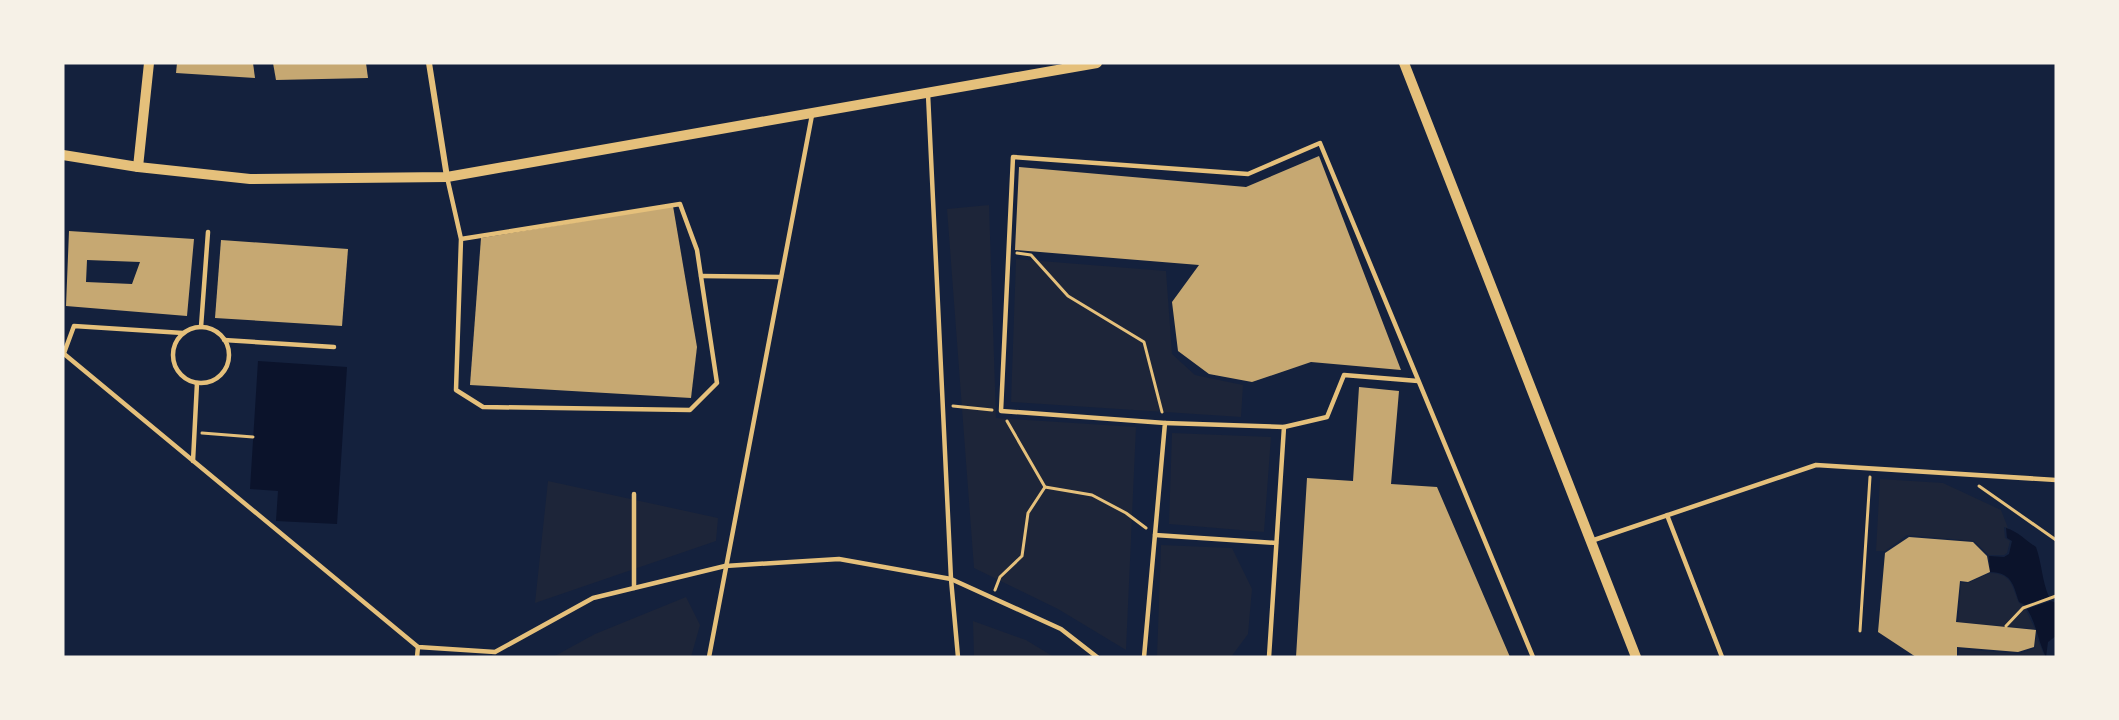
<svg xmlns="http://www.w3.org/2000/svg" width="2119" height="720" viewBox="0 0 2119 720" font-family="'Zilla Slab',serif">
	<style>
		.green { fill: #1d2539 }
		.water { fill: #0b132b }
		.building { fill: #c6a872; fill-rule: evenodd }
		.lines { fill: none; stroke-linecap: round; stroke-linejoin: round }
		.path { stroke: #e5c07b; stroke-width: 3 }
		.service { stroke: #e5c07b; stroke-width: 4.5 }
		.minor { stroke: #e5c07b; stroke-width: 6 }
		.tertiary { stroke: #e5c07b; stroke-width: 10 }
	</style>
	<rect width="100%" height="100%" fill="#14213d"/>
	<g class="green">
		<path d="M989 205 996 418 1136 427 1126 650 1058 609 974 568 947 209Z"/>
		<path d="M1016 259 1166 271 1172 354 1195 375 1243 385 1241 417 1011 402Z"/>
		<path d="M1172 433 1271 437 1264 532 1169 524Z"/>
		<path d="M1880 479 1943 483 2001 510 2008 528 2004 527 2005 538 2010 541 2007 553 2004 555H1989L1974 541 1907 535 1885 551H1876Z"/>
		<path d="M548 481 718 518 716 541 535 603Z"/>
		<path d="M1161 545 1232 548 1252 589 1248 634 1231 657H1157Z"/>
		<path d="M1990 573C2012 574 2011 584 2019 603L2024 606 2035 629 1958 622 1961 583H1968Z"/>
		<path d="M686 597 700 625 691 657H553L595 634Z"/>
		<path d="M973 621 1026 640 1054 657H974Z"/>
		<path d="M2036 636 2045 657H1958L1959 649 2019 654 2035 648Z"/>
	</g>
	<g class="water">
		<path d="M258 361 347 367 337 524 276 521 278 491 250 489Z"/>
		<path d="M2006 528C2019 532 2025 540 2036 547 2042 564 2042 581 2049 597L2025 605 2019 602C2013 584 2012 573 1990 572L1989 556 2004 557 2009 554 2012 541 2007 538Z"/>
		<path d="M2051 601 2056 603V636L2048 642 2046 657C2038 641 2036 623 2027 609Z"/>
	</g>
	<g class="building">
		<path d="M177 63H253L255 78 176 73Z"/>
		<path d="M273 63H366L368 78 276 80Z"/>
		<path d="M1319 156 1401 370 1311 362 1252 382 1209 374 1178 351 1172 302 1199 265 1015 250 1019 167 1246 187Z"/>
		<path d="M673 206 697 347 691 398 470 385 481 238Z"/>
		<path d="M69 231 194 239 187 316 66 306ZM87 260 140 262 132 284 86 282Z"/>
		<path d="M221 240 348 249 342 326 215 318Z"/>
		<path d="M1359 387 1399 391 1391 484 1437 487 1510 657H1296L1307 478 1353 481Z"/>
		<path d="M1909 537 1973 542 1987 556 1990 572 1968 582 1960 581 1956 622 2036 630 2034 647 2018 652 1957 647V657H1916L1878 632 1885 553Z"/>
	</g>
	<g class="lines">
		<g class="path">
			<path d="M1017 253 1031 255 1068 296 1144 342 1162 412"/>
			<path d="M953 406 992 410"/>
			<path d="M1007 421 1045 487"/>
			<path d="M202 433 253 437"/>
			<path d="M1979 486 2056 540"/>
			<path d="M995 590 1000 577 1022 556 1028 513 1045 487 1092 495 1126 513 1146 528"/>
			<path d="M2006 626 2023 608 2056 596"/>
			<path d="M1860 631 1870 477"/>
		</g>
		<g class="service">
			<path d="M928 94 951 579 958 657"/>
			<path d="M447 177 461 239 456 390 483 407 690 410 717 383 697 250 680 204 461 239"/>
			<path d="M701 276 781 277"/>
			<path d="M201 327 208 232"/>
			<circle cx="201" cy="355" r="28"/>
			<path d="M224 340 334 347"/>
			<path d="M63 353 418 647 495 652 593 598 725 566 839 559 951 579 1061 629 1097 657"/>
			<path d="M64 353 74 326 183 333"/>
			<path d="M1165 423 1284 427 1269 657"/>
			<path d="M1284 427 1327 417 1344 375 1418 381"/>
			<path d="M193 461 197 383"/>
			<path d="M634 494V588"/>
			<path d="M1667 515 1722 657"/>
			<path d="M1155 535 1276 543"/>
			<path d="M1591 541 1816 465 2056 480"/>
			<path d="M417 657 418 647"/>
			<path d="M709 657 812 115"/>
			<path d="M1144 657 1165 423 1001 411 1013 157 1248 174 1320 143 1533 657"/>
		</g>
		<path class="minor" d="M429 63 447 177"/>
		<g class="tertiary">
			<path d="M1404 63 1636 657"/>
			<path d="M63 155 138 167 250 179 447 177 1097 63"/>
			<path d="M138 167 149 63"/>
		</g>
	</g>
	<rect width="2119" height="720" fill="none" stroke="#f6f1e7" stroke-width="129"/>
</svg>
